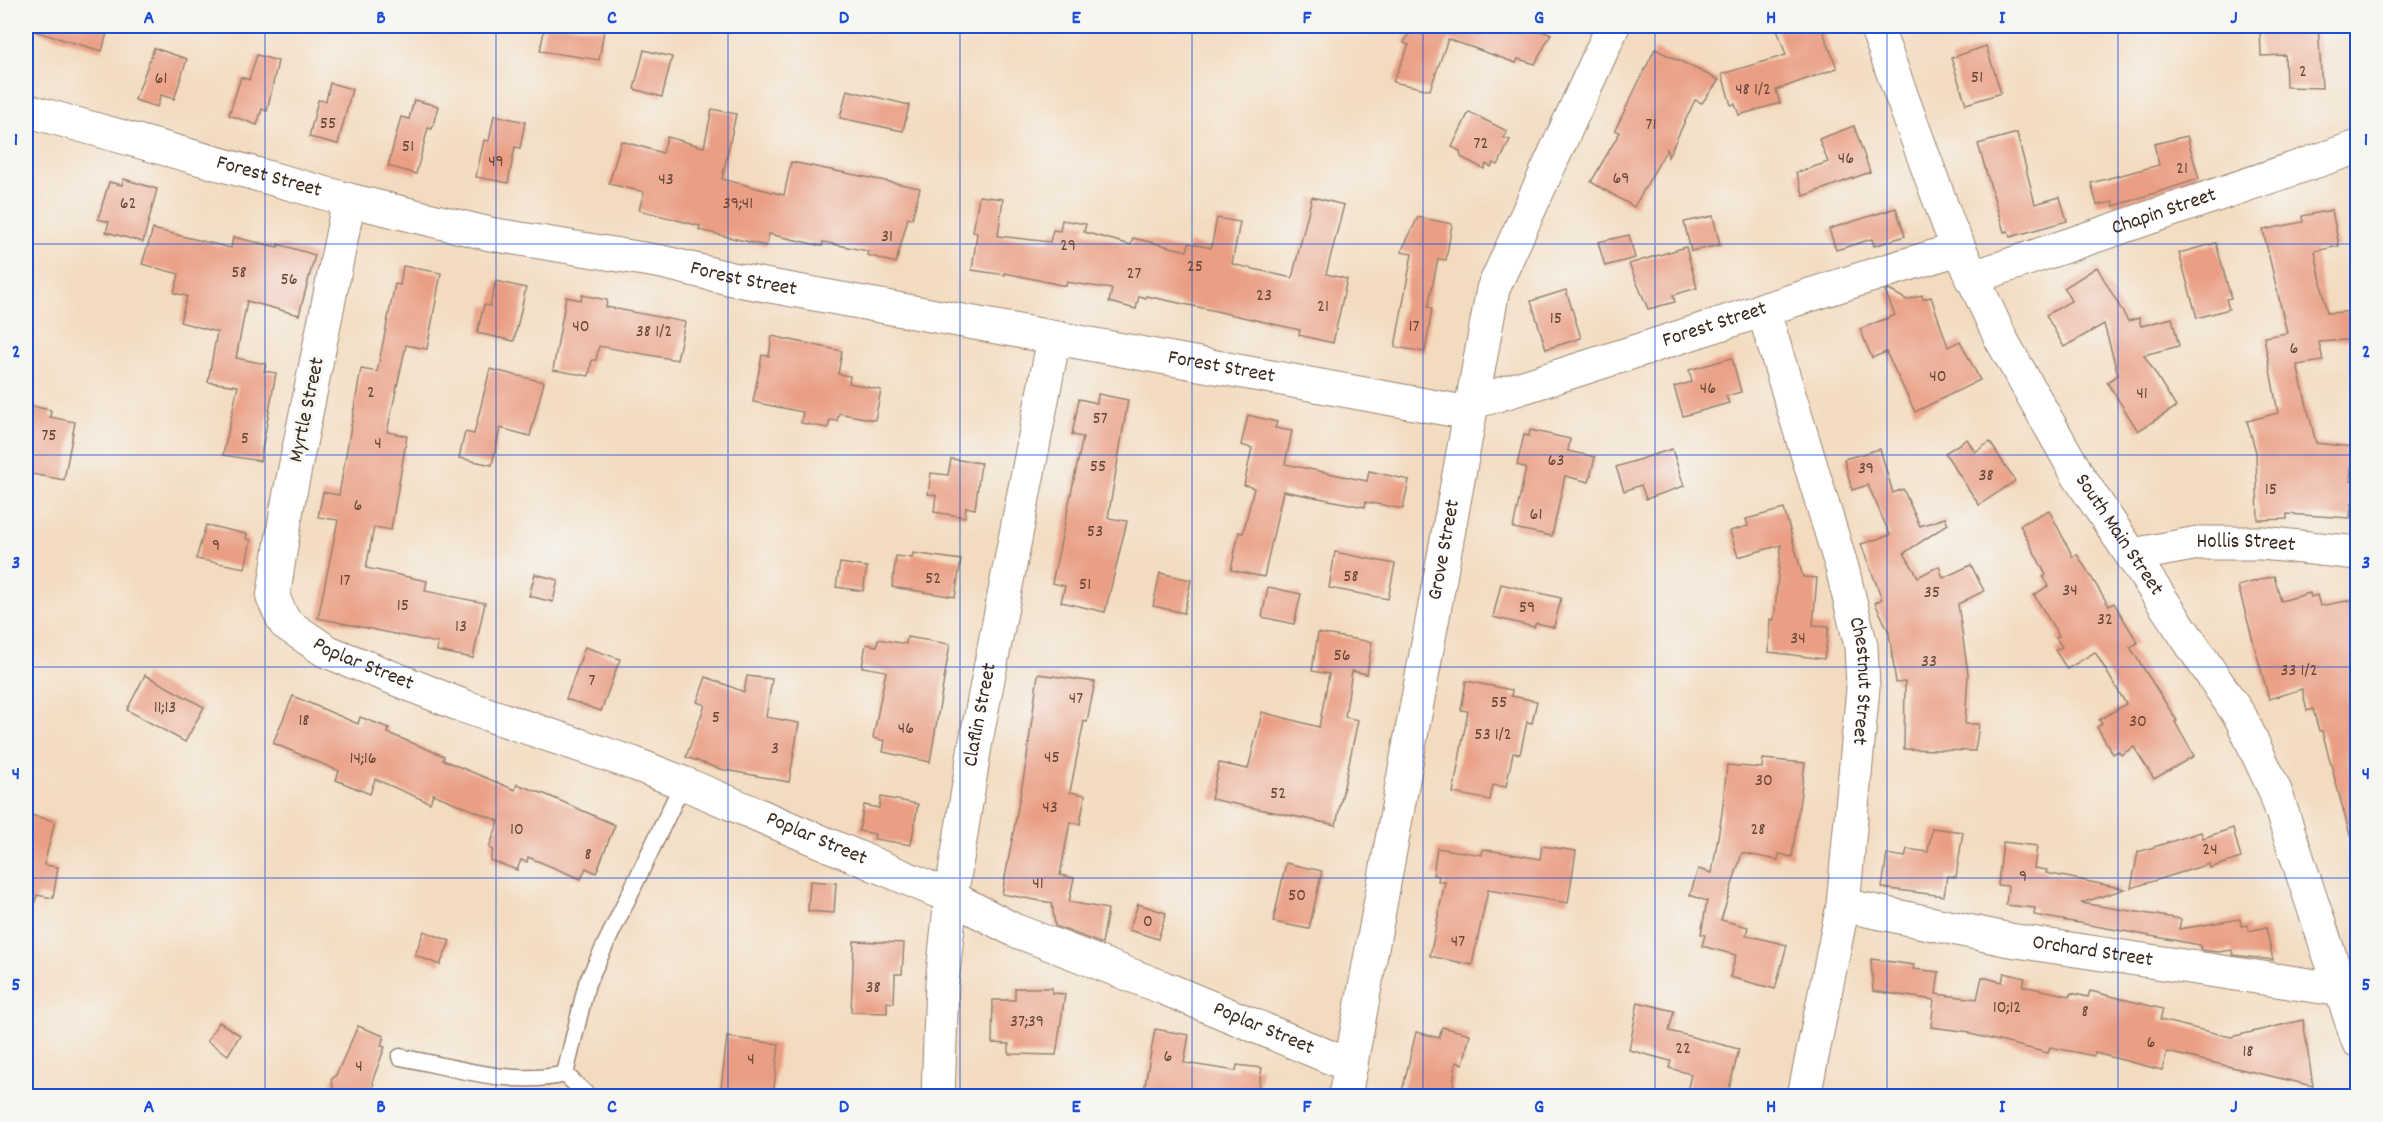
<svg xmlns="http://www.w3.org/2000/svg" width="2383" height="1122" viewBox="0 0 2383 1122" font-family="Dekko,sans-serif">
	<style>
		.building { fill: #ea9e83 }
		.lines { fill: none; stroke-linecap: round; stroke-linejoin: round }
		.service-casing { stroke: #97826f; stroke-width: 19 }
		.minor-casing { stroke: #97826f; stroke-width: 35 }
		.secondary-casing { stroke: #97826f; stroke-width: 35 }
		.service { stroke: #fff; stroke-width: 16 }
		.minor { stroke: #fff; stroke-width: 33 }
		.secondary { stroke: #fff; stroke-width: 33 }
		.grid { fill: none; stroke: #1d4ed8; stroke-width: 1.5; stroke-opacity: 0.55 }
		.labels { text-anchor: middle; dominant-baseline: central; stroke-width: 6; stroke-linejoin: round; paint-order: stroke }
		.number-label { font-size: 18px; fill: #674737 }
		.street-label { font-size: 21px; fill: #3b2a1e; stroke: #f6f6f2 }
		.neatline { fill: none; stroke: #1d4ed8; stroke-width: 2 }
		.grid-label { font-size: 20px; text-anchor: middle; font-weight: bold; fill: #1d4ed8 }
	</style>
	<rect width="100%" height="100%" fill="#f6f6f2"/>
	<filter id="ink" filterUnits="userSpaceOnUse"><feTurbulence type="fractalNoise" baseFrequency=".0167" numOctaves="2"/><feDisplacementMap in="SourceGraphic" scale="12" xChannelSelector="R" yChannelSelector="G"/><feConvolveMatrix kernelMatrix="1 2 1 2 8 2 1 2 1" color-interpolation-filters="sRGB"/></filter>
	<filter id="wash" filterUnits="userSpaceOnUse"><feTurbulence type="fractalNoise" baseFrequency=".008" numOctaves="4" result="noise"/><feDisplacementMap in="SourceGraphic" scale="24" xChannelSelector="R" yChannelSelector="G"/><feGaussianBlur stdDeviation="1.35" result="paint"/><feColorMatrix in="noise" values="0 0 0 0 0 0 0 0 0 0 0 0 0 0 0 0 0 1.4 0 .05"/><feComposite in="paint" operator="in"/></filter>
	<g filter="url(#wash)">
		<rect width="100%" height="100%" fill="#f3dbc0"/>
		<g id="blocks">
			<g class="building">
				<path d="M38 26H109L102 51 37 32Z"/>
				<path d="M545 26H574L604 30 599 60 540 51Z"/>
				<path d="M1412 26H1525L1551 34 1535 64 1518 59 1516 63 1448 39 1430 90 1393 82 1409 45 1404 43Z"/>
				<path d="M1776 26H1821L1837 68 1776 90 1780 103 1739 115 1735 104 1731 105 1722 74 1786 55Z"/>
				<path d="M2260 26H2318L2322 88 2286 87 2285 55 2261 56Z"/>
				<path d="M1986 46 2001 93 1966 104 1951 58Z"/>
				<path d="M154 48 187 59 174 99 161 95 157 107 135 100Z"/>
				<path d="M1655 49 1719 80 1702 103 1695 100 1668 157 1667 149 1634 207 1591 182 1620 132 1615 130Z"/>
				<path d="M644 50 672 57 662 97 634 89Z"/>
				<path d="M257 55 278 61 267 111 262 109 257 125 229 115 241 77 249 80Z"/>
				<path d="M330 83 352 89 338 144 309 137 318 100 326 101Z"/>
				<path d="M847 90 909 105 903 131 840 118Z"/>
				<path d="M414 100 438 106 432 129 428 128 416 174 388 166 401 117 409 119Z"/>
				<path d="M712 109 736 114 722 179 784 195 791 162 920 188 912 219 908 218 896 263 867 255 868 251 823 242 822 246 769 234 766 246 699 230 700 226 639 210 644 192 609 184 621 141 663 153 667 137 704 147Z"/>
				<path d="M1469 112 1507 131 1504 138 1510 140 1498 165 1493 163 1491 167 1486 164 1484 169 1461 157 1460 151 1452 147Z"/>
				<path d="M494 115 525 122 520 148 515 147 508 183 476 177 484 140 489 141Z"/>
				<path d="M1854 126 1870 172 1804 196 1796 173 1828 162 1819 139Z"/>
				<path d="M2017 133 2035 204 2060 197 2067 221 2010 237 2008 231 2004 232 1978 144Z"/>
				<path d="M2187 136 2199 179 2114 206 2113 202 2097 205 2091 183 2159 165 2154 144Z"/>
				<path d="M124 179 157 189 143 242 106 232 109 222 98 219 109 182 122 185Z"/>
				<path d="M979 196 1003 199 998 236 1050 242 1053 230 1060 231 1062 220 1086 224 1084 232 1131 245 1133 238 1187 251 1189 243 1211 248 1217 218 1240 222 1232 264 1292 278 1312 197 1344 205 1326 274 1347 279 1333 343 1299 335 1300 330 1198 307 1146 296V298L1139 296 1136 309 1109 302 1112 289 1067 282 1066 286 1005 273V275L972 270 977 233 973 232Z"/>
				<path d="M1896 208 1905 236 1874 246 1872 239 1836 250 1829 229Z"/>
				<path d="M2332 210 2339 246 2315 251 2327 313 2358 311V339L2319 342 2323 361 2297 365 2316 443 2353 447 2350 481H2358V504H2351L2350 518 2287 514V519L2258 520 2256 452 2247 421 2278 413 2264 337 2287 333 2263 230 2303 222 2302 216Z"/>
				<path d="M1713 216 1720 245 1691 251 1684 222Z"/>
				<path d="M1418 217 1452 224 1446 260 1438 259 1428 307 1432 308 1425 352 1395 347 1412 254 1401 252Z"/>
				<path d="M153 229 231 248 233 237 278 247V244L315 255 299 315 247 301 236 358 266 364 264 371 276 373 260 461 223 455 238 386 208 382 217 332 180 322 187 296 174 293 179 274 142 264Z"/>
				<path d="M1629 235 1635 258 1605 266 1598 242Z"/>
				<path d="M2216 243 2231 298 2226 299 2229 309 2197 318 2179 253Z"/>
				<path d="M1686 247 1697 288 1673 295 1675 302 1648 309 1629 264Z"/>
				<path d="M403 266 441 273 427 349 406 345 387 432 407 436 391 530 374 527 366 568 427 581 425 591 485 603 473 658 437 651 438 643 318 618 338 520 318 517 323 492 339 495 361 369 377 372 395 284 400 285Z"/>
				<path d="M2097 267 2128 321 2139 318 2141 326 2172 318 2179 346 2144 355 2176 407 2138 431 2107 382 2118 375 2104 324 2064 347 2046 315 2071 301 2064 288Z"/>
				<path d="M496 281 526 288 514 341 477 333 484 305 490 306Z"/>
				<path d="M1566 290 1581 338 1546 349 1531 301Z"/>
				<path d="M1889 290 1907 300 1922 295 1923 299 1931 297 1948 347 1960 341 1980 380 1915 412 1886 352 1872 358 1860 329 1895 315 1885 291Z"/>
				<path d="M582 295 607 300 606 307 685 322 677 360 599 346 596 360H592L589 376 553 370 566 297 581 300Z"/>
				<path d="M772 336 842 351 838 374 850 376 849 383 881 390 875 420 839 413 837 421 830 420 828 428 801 423 803 412 753 402 762 355 769 356Z"/>
				<path d="M1732 358 1741 392 1726 396 1729 403 1683 416 1674 387 1692 382 1689 370Z"/>
				<path d="M490 369 544 382 530 436 500 428 492 465 459 458 465 432 474 434Z"/>
				<path d="M1098 394 1128 400 1108 518 1127 521 1105 612 1061 602 1065 586 1052 583 1083 437 1072 435 1079 399 1097 403Z"/>
				<path d="M26 405 51 410 50 417 75 422 64 480 26 473Z"/>
				<path d="M1248 415 1277 422 1275 428 1292 431 1285 464 1367 481 1369 471 1409 480 1403 509 1366 502 1365 507 1283 491 1264 577 1231 570 1239 532 1243 533 1254 488 1244 485 1252 448 1241 445Z"/>
				<path d="M1530 430 1570 439 1568 451 1595 457 1589 482 1565 476 1552 536 1513 528 1526 468 1517 465 1524 435 1529 436Z"/>
				<path d="M1967 439 1975 452 1990 442 2015 481 1979 505 1945 453Z"/>
				<path d="M1672 449 1684 486 1646 499 1641 485 1624 491 1616 467Z"/>
				<path d="M1880 449 1893 493 1903 489 1920 526 1945 518 1948 524 1904 553 1918 577 1939 566 1943 578 1971 565 1984 591 1958 604 1968 674 1965 724H1979L1975 751 1904 749 1905 682 1896 683 1889 632 1875 603 1882 599 1861 544 1890 535 1868 485 1852 490 1844 459Z"/>
				<path d="M951 459 981 463 975 509 966 507 965 517 934 512 936 495 928 494 931 473 948 475Z"/>
				<path d="M1784 509 1803 577 1817 578 1813 625 1829 626 1824 659 1769 652 1770 619 1774 620 1781 545 1738 557 1730 531 1748 526 1746 519Z"/>
				<path d="M2049 510 2073 557 2077 554 2109 606 2114 603 2138 643 2130 647 2177 721 2175 722 2194 756 2154 779 2134 747 2121 755 2118 751 2113 754 2097 727 2102 724 2099 720 2126 704 2095 652 2067 669 2055 650 2062 647 2056 638 2059 636 2034 595 2048 586 2043 577 2046 575 2020 525Z"/>
				<path d="M206 525 247 534 246 539 251 540 245 568 196 559Z"/>
				<path d="M1335 552 1395 564 1388 599 1329 588Z"/>
				<path d="M913 553 961 560 955 597 892 587 896 556 912 558Z"/>
				<path d="M840 563 867 567 863 591 836 587Z"/>
				<path d="M1160 573 1191 580 1184 613 1153 606Z"/>
				<path d="M535 574 558 580 553 602 529 596Z"/>
				<path d="M2274 576 2281 601 2310 593 2311 597 2317 595 2320 606 2358 599V834L2350 835 2322 731H2319L2313 709 2307 711 2302 689 2269 699 2238 586Z"/>
				<path d="M1501 584 1561 598 1554 627 1536 623 1534 627 1493 617Z"/>
				<path d="M1268 587 1301 594 1294 624 1262 617Z"/>
				<path d="M1318 633 1372 642 1367 674 1352 671 1345 717 1358 720 1336 825 1211 799 1219 763 1248 769 1262 712 1319 727 1329 674 1312 671Z"/>
				<path d="M907 637 950 644 930 762 883 752 885 741 873 738 886 671 862 667 866 644 877 646 878 639 906 644Z"/>
				<path d="M585 647 620 659 601 711 566 699Z"/>
				<path d="M1038 674 1095 682 1087 722 1084 721 1070 792 1085 795 1080 824 1070 822 1060 875 1074 878 1069 902 1108 909 1102 944 1055 926 1052 903 1002 894 1026 764Z"/>
				<path d="M145 675 204 707 185 742 127 710Z"/>
				<path d="M747 676 772 679 766 717 799 723 789 782 720 769 686 757 705 705 697 702 706 677 744 692Z"/>
				<path d="M1466 681 1512 690 1511 696 1537 701 1532 723 1527 722 1520 754 1513 753 1506 787 1493 785 1490 800 1453 793 1468 711 1461 710Z"/>
				<path d="M293 696 358 724 360 717 389 728 388 733 444 756 443 760 515 790 517 784 547 795 615 825 596 873 586 868 581 879 528 857 527 862 521 860 517 870 490 860 493 850 489 848 499 821 433 794 430 803 375 779 370 794 336 780 339 771 273 743Z"/>
				<path d="M1763 759 1805 763 1792 857 1779 854 1778 860 1742 853 1721 920 1748 927 1746 935 1787 945 1775 989 1730 977 1736 955 1702 946 1705 935 1701 934 1707 901 1690 895 1698 869 1712 873 1722 813 1727 765 1762 768Z"/>
				<path d="M881 797 918 804 911 845 874 839 875 834 859 831 864 805 879 808Z"/>
				<path d="M26 814 55 821 44 865 58 867 53 898 37 895 34 905 26 904Z"/>
				<path d="M1932 828 1963 832 1956 877 1947 876 1944 896 1882 888 1887 854 1905 857 1907 849 1928 852Z"/>
				<path d="M2233 828 2241 858 2210 868 2209 864 2131 888 2138 852 2201 832 2203 838Z"/>
				<path d="M2003 842 2037 846 2034 868 2047 870 2046 873 2125 889 2081 903 2181 919 2179 929 2240 919 2241 926 2248 925 2249 931 2266 927 2273 960 2233 955 2232 950 2218 952 2201 950 2200 945 2034 915 2035 908 2006 905 2008 886 1998 885Z"/>
				<path d="M1542 846 1576 851 1568 903 1488 890 1472 965 1430 956 1445 882 1438 881 1439 876 1433 875 1437 848 1482 855 1483 849 1540 859Z"/>
				<path d="M1286 863 1322 871 1309 929 1273 922Z"/>
				<path d="M810 881 836 883 834 913 808 911Z"/>
				<path d="M1138 904 1166 913 1158 939 1129 930Z"/>
				<path d="M424 931 450 941 440 965 415 955Z"/>
				<path d="M854 941 904 943 902 974H895L894 1003 887 1002V1013L851 1012Z"/>
				<path d="M1871 959 1914 965 1913 969 1939 972 1936 994 1977 999 1982 977 2002 982 2004 973 2025 978 2023 986 2070 996 2071 993 2088 997 2090 991 2163 1009 2160 1020 2231 1037 2303 1020 2313 1086 2167 1052 2162 1070 2095 1053 2094 1056 2050 1047 2048 1053 1970 1034V1032L1931 1027 1934 1000 1873 991Z"/>
				<path d="M1015 988H1052V993L1065 994 1056 1055 1009 1054V1044L992 1043 993 1000H1015Z"/>
				<path d="M1638 1002 1674 1011 1669 1031 1739 1049 1728 1093 1721 1092 1720 1095 1688 1088 1691 1074 1669 1068 1671 1061 1629 1050Z"/>
				<path d="M219 1022 240 1035 228 1055 207 1041Z"/>
				<path d="M358 1026 384 1036 381 1046 385 1047 373 1079 374 1096H336L331 1080 336 1075Z"/>
				<path d="M1442 1027 1470 1034 1463 1064 1456 1062 1452 1096H1401L1416 1032 1439 1038Z"/>
				<path d="M1155 1029 1189 1035 1184 1063 1236 1071 1237 1065 1262 1068 1257 1096H1143Z"/>
				<path d="M727 1037 779 1044 773 1096H720Z"/>
			</g>
		</g>
	</g>
	<g filter="url(#ink)">
		<use href="#blocks" fill-opacity="0" stroke="#97826f" stroke-width="1.5"/>
		<g class="lines">
			<defs>
				<g id="service">
					<path d="M400 1057C453 1067 513 1087 565 1074L587 983 683 783"/>
					<path d="M565 1074 588 1096"/>
				</g>
				<g id="minor">
					<path id="s1" d="M26 110 349 200 490 234 662 262 732 279 1469 413"/>
					<path id="s2" d="M349 200 287 508 273 598 285 623 326 651 463 706 635 764 683 783 951 897 1014 930 1164 988 1351 1066"/>
					<path id="s3" d="M1971 278 2358 147"/>
					<path id="s4" d="M1763 309 1842 568 1861 646 1863 688 1843 905 1804 1096"/>
					<path id="s5" d="M1471 403C1635 354 1795 297 1959 249"/>
					<path id="s6" d="M2133 555 2198 543H2262L2358 553"/>
					<path id="s7" d="M1843 905 2010 940 2342 990"/>
					<path id="s8" d="M938 1096 942 983 951 897 975 746 1054 338"/>
					<path id="s9" d="M1345 1096 1493 289 1613 26"/>
				</g>
				<g id="secondary">
					<path id="s10" d="M1876 26 1949 226 2001 339 2079 477 2241 718 2275 791 2358 1041"/>
				</g>
			</defs>
			<use href="#service" class="service-casing"/>
			<use href="#minor" class="minor-casing"/>
			<use href="#secondary" class="secondary-casing"/>
			<use href="#service" class="service"/>
			<use href="#minor" class="minor"/>
			<use href="#secondary" class="secondary"/>
		</g>
	</g>
	<path class="grid" d="M265 26V1096M496 26V1096M728 26V1096M960 26V1096M1192 26V1096M1423 26V1096M1655 26V1096M1887 26V1096M2118 26V1096M26 244H2358M26 455H2358M26 667H2358M26 878H2358"/>
	<g class="labels">
		<g class="number-label">
			<text x="2303" y="72">2</text>
			<text x="1977" y="78">51</text>
			<text x="161" y="79">61</text>
			<text x="1753" y="90">48 1/2</text>
			<text x="328" y="124">55</text>
			<text x="1651" y="125">71</text>
			<text x="1481" y="144">72</text>
			<text x="408" y="147">51</text>
			<text x="1846" y="159">46</text>
			<text x="496" y="162">49</text>
			<text x="2182" y="169">21</text>
			<text x="1621" y="179">69</text>
			<text x="666" y="180">43</text>
			<text x="128" y="204">62</text>
			<text x="738" y="204">39;41</text>
			<text x="887" y="237">31</text>
			<text x="1068" y="246">29</text>
			<text x="1195" y="267">25</text>
			<text x="239" y="273">58</text>
			<text x="1134" y="274">27</text>
			<text x="289" y="280">56</text>
			<text x="1264" y="296">23</text>
			<text x="1323" y="307">21</text>
			<text x="1556" y="319">15</text>
			<text x="581" y="327">40</text>
			<text x="1414" y="327">17</text>
			<text x="654" y="332">38 1/2</text>
			<text x="2294" y="349">6</text>
			<text x="1938" y="377">40</text>
			<text x="1708" y="389">46</text>
			<text x="371" y="393">2</text>
			<text x="2142" y="394">41</text>
			<text x="1100" y="419">57</text>
			<text x="49" y="436">75</text>
			<text x="245" y="439">5</text>
			<text x="378" y="444">4</text>
			<text x="1556" y="461">63</text>
			<text x="1098" y="467">55</text>
			<text x="1866" y="469">39</text>
			<text x="1986" y="476">38</text>
			<text x="2271" y="490">15</text>
			<text x="358" y="506">6</text>
			<text x="1536" y="515">61</text>
			<text x="1095" y="532">53</text>
			<text x="216" y="546">9</text>
			<text x="1351" y="577">58</text>
			<text x="933" y="579">52</text>
			<text x="345" y="581">17</text>
			<text x="1085" y="585">51</text>
			<text x="2070" y="591">34</text>
			<text x="1932" y="593">35</text>
			<text x="403" y="606">15</text>
			<text x="1527" y="608">59</text>
			<text x="2105" y="620">32</text>
			<text x="461" y="627">13</text>
			<text x="1798" y="639">34</text>
			<text x="1342" y="656">56</text>
			<text x="1929" y="662">33</text>
			<text x="2299" y="671">33 1/2</text>
			<text x="592" y="681">7</text>
			<text x="1076" y="699">47</text>
			<text x="1499" y="703">55</text>
			<text x="165" y="708">11;13</text>
			<text x="716" y="718">5</text>
			<text x="304" y="721">18</text>
			<text x="2138" y="722">30</text>
			<text x="906" y="729">46</text>
			<text x="1493" y="735">53 1/2</text>
			<text x="775" y="749">3</text>
			<text x="1052" y="758">45</text>
			<text x="363" y="759">14;16</text>
			<text x="1764" y="781">30</text>
			<text x="1278" y="794">52</text>
			<text x="1050" y="808">43</text>
			<text x="517" y="830">10</text>
			<text x="1758" y="830">28</text>
			<text x="2210" y="850">24</text>
			<text x="588" y="855">8</text>
			<text x="2023" y="877">9</text>
			<text x="1038" y="884">41</text>
			<text x="1297" y="896">50</text>
			<text x="1148" y="922">0</text>
			<text x="1458" y="942">47</text>
			<text x="873" y="988">38</text>
			<text x="2007" y="1008">10;12</text>
			<text x="2085" y="1012">8</text>
			<text x="1027" y="1022">37;39</text>
			<text x="2151" y="1043">6</text>
			<text x="1683" y="1049">22</text>
			<text x="2248" y="1052">18</text>
			<text x="1168" y="1057">6</text>
			<text x="751" y="1060">4</text>
			<text x="359" y="1067">4</text>
		</g>
		<g class="street-label">
			<text stroke="none"><textPath href="#s1" startOffset="252">Forest Street</textPath></text>
			<text stroke="none"><textPath href="#s3" startOffset="204">Chapin Street</textPath></text>
			<text stroke="none"><textPath href="#s1" startOffset="738">Forest Street</textPath></text>
			<text stroke="none"><textPath href="#s5" startOffset="256">Forest Street</textPath></text>
			<text stroke="none"><textPath href="#s1" startOffset="1224">Forest Street</textPath></text>
			<text transform="translate(308 410) rotate(-78)">Myrtle Street</text>
			<text stroke="none"><textPath href="#s10" startOffset="566">South Main Street</textPath></text>
			<text stroke="none"><textPath href="#s6" startOffset="114">Hollis Street</textPath></text>
			<text stroke="none"><textPath href="#s9" startOffset="555">Grove Street</textPath></text>
			<text stroke="none"><textPath href="#s2" startOffset="522">Poplar Street</textPath></text>
			<text stroke="none"><textPath href="#s4" startOffset="386">Chestnut Street</textPath></text>
			<text stroke="none"><textPath href="#s8" startOffset="384">Claflin Street</textPath></text>
			<text stroke="none"><textPath href="#s2" startOffset="1008">Poplar Street</textPath></text>
			<text stroke="none"><textPath href="#s7" startOffset="254">Orchard Street</textPath></text>
			<text stroke="none"><textPath href="#s2" startOffset="1494">Poplar Street</textPath></text>
		</g>
	</g>
	<rect width="2383" height="1122" fill="none" stroke="#f6f6f2" stroke-width="66"/>
	<rect x="33" y="33" width="2317" height="1056" class="neatline"/>
	<g class="grid-label">
		<text x="149" y="23">A</text>
		<text x="381" y="23">B</text>
		<text x="612" y="23">C</text>
		<text x="844" y="23">D</text>
		<text x="1076" y="23">E</text>
		<text x="1307" y="23">F</text>
		<text x="1539" y="23">G</text>
		<text x="1771" y="23">H</text>
		<text x="2002" y="23">I</text>
		<text x="2234" y="23">J</text>
		<text x="16" y="145">1</text>
		<text x="2366" y="145">1</text>
		<text x="16" y="357">2</text>
		<text x="2366" y="357">2</text>
		<text x="16" y="568">3</text>
		<text x="2366" y="568">3</text>
		<text x="16" y="779">4</text>
		<text x="2366" y="779">4</text>
		<text x="16" y="990">5</text>
		<text x="2366" y="990">5</text>
		<text x="149" y="1112">A</text>
		<text x="381" y="1112">B</text>
		<text x="612" y="1112">C</text>
		<text x="844" y="1112">D</text>
		<text x="1076" y="1112">E</text>
		<text x="1307" y="1112">F</text>
		<text x="1539" y="1112">G</text>
		<text x="1771" y="1112">H</text>
		<text x="2002" y="1112">I</text>
		<text x="2234" y="1112">J</text>
	</g>
</svg>
